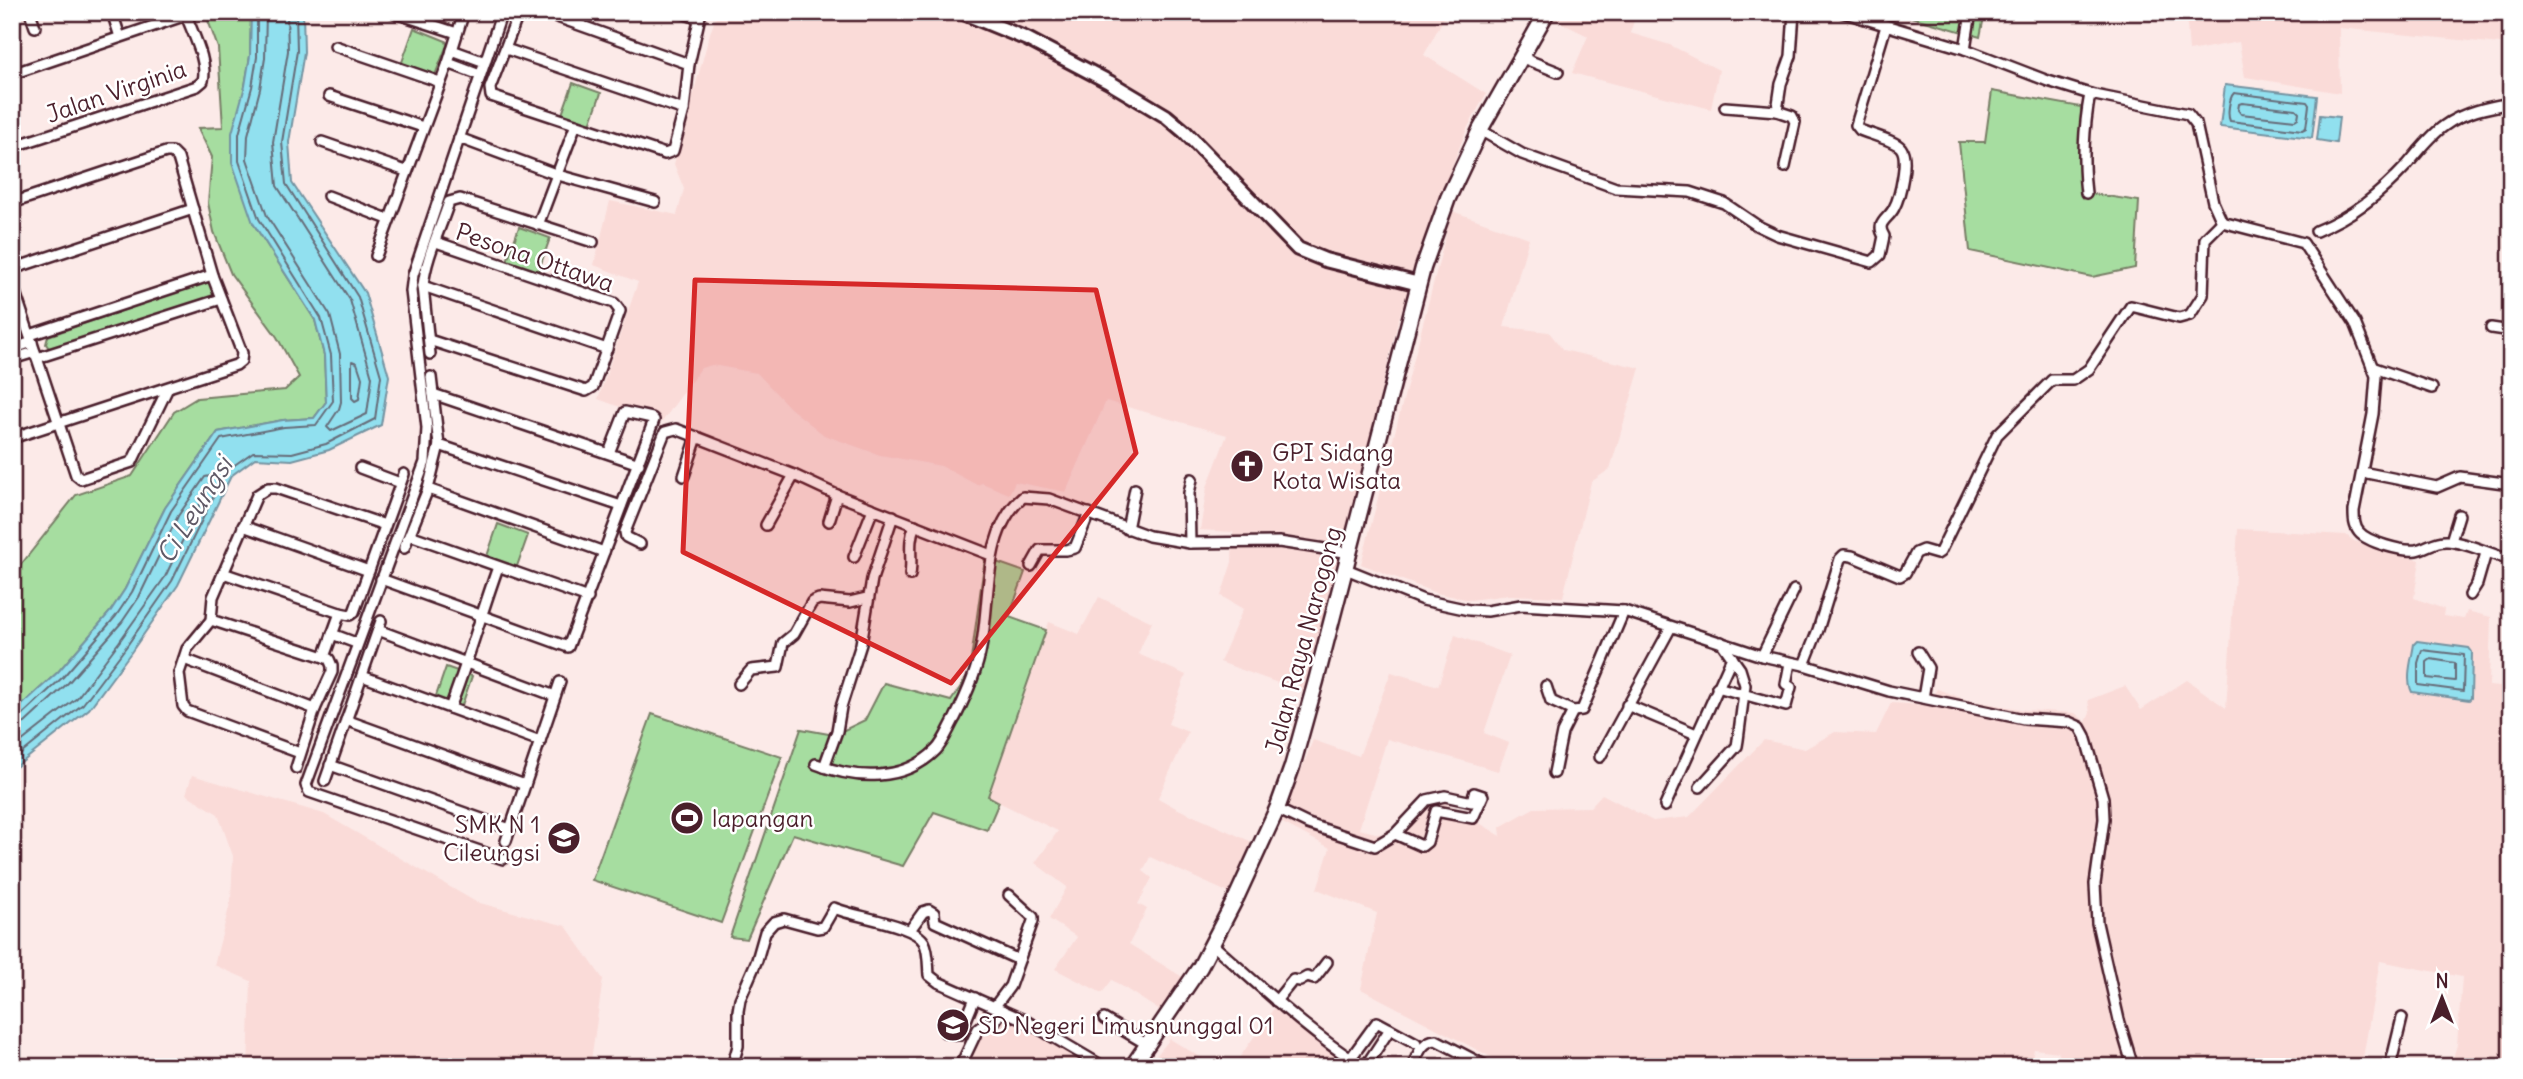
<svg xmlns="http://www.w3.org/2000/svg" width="2523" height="1079" viewBox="0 0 2523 1079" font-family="Delius,sans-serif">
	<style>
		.built { fill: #fadbd8 }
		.green { fill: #a6dda0; stroke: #787e66; stroke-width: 2 }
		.water { fill: #91e0ef; stroke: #7593a1; stroke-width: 2 }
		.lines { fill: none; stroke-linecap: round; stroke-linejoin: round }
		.shore { stroke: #666c79; stroke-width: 2 }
		.street-casing { stroke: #4a1f2b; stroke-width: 14 }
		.secondary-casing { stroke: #4a1f2b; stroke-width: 18 }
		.primary-casing { stroke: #4a1f2b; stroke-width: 19 }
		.street { stroke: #fff; stroke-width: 9 }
		.secondary { stroke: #fff; stroke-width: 12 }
		.primary { stroke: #fff; stroke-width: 14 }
		.marked { fill: #d62828; fill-opacity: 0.2; stroke: #d62828; stroke-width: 5; stroke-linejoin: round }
		.labels { text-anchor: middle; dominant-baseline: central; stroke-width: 5; stroke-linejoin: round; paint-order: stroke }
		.street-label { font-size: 24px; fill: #4a1f2b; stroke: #fff }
		.poi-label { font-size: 24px; fill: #4a1f2b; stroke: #fff; text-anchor: start }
		.water-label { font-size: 26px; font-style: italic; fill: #5f5966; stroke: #fff }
	</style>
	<rect width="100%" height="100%" fill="#fceae8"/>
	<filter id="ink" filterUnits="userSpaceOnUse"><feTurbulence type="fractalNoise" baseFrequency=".0143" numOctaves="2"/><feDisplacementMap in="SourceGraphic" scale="14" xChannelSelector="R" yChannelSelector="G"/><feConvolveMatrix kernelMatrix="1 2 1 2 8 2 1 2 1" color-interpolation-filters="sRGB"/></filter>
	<g filter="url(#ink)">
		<g class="built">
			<path d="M718 12H1447L1424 55 1486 94 1467 129 1452 166 1398 321 1342 557 1306 693 1220 662 1243 609 1221 596 1232 562 1233 532 1200 530 1207 487 1227 435 1106 401 1066 492 1015 482 1009 494 982 483 977 485 941 466 880 455 824 435 790 408 757 373 712 365 701 368 662 422 598 399 638 282 594 265 610 201 677 215 684 189 674 164 710 33Z"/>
			<path d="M1557 12H1637L1630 33 1670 45 1719 70 1711 109 1572 73 1588 36 1553 19Z"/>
			<path d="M2186 12H2511V45L2339 28 2340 93 2245 77 2239 42 2189 51Z"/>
			<path d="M1452 211 1529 238 1504 327 1549 332 1563 350 1640 368 1610 469 1591 482 1563 597 1508 595 1470 600 1436 593 1361 564Z"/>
			<path d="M2238 529 2346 535 2354 541 2420 560 2414 598 2444 609 2443 616 2464 619 2467 611 2491 617 2489 686 2511 688V1067H2450L2457 1045 2462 977 2380 961 2363 1058 2384 1065V1067H2063L2058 1052 2034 1049 2030 1067H1510L1361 989 1377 913 1317 889 1330 848 1281 822 1313 740 1359 756 1391 672 1438 686 1455 635 1510 655 1484 733 1509 743 1498 771 1387 739 1359 829 1396 838 1433 795 1501 836 1500 827 1534 808 1590 807 1602 794 1653 821 1689 817 1764 740 1805 749 1835 732 1876 734 1891 703 1927 705 1937 689 1967 700 2026 710 2075 713 2086 722 2090 713 2088 700 2125 686 2141 710 2187 680 2226 708Z"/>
			<path d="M1099 597 1152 622 1138 654 1186 675 1168 724 1188 732 1158 798 1176 808 1252 842 1229 893 1150 857 1143 871 1152 878 1138 904 1147 909 1129 944 1184 978 1162 1012 1112 980 1102 993 1055 969 1077 937 1049 919 1067 887 1035 863 1058 831 988 797 1049 622 1079 634Z"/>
			<path d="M192 775 324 814 476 902 566 926 603 979 590 1067H248L251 981 214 965 231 900 233 856 218 814 186 794Z"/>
			<path d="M1281 998 1338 1049 1368 1067H1233Z"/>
			<path d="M984 1007 1028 1021 1113 1067H962Z"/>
			<path d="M1170 1039 1217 1067H1147Z"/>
		</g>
		<g class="green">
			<path d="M205 12H251L250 56 245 86 253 223 315 320 324 355 326 402 314 418 283 420 218 432 165 508 125 589 110 612 58 672 12 714V576L76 495 132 476 174 412 197 398 285 390 299 377 277 337 231 274 214 232 208 203 212 157 198 128 223 127 218 48Z"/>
			<path d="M1894 12H1985L1980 37Z"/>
			<path d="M414 28 446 41 447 45 435 75 401 65Z"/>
			<path d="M573 83 601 93 588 130 560 120Z"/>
			<path d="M1992 91 2081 107 2080 192 2139 201 2135 268 2092 277 1970 251 1959 142H1985Z"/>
			<path d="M519 227 550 238 537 275 506 264Z"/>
			<path d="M209 281H213L218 292 215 296 55 349 49 348 46 344 48 336Z"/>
			<path d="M498 524 528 535 516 569 486 559Z"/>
			<path d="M985 558 1025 572 1009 617 1046 630 988 796 999 802 987 830 934 812 903 866 793 834 747 939 730 937 801 729 834 735 865 720 884 683 951 701 969 674Z"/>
			<path d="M446 667 472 676 460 711 434 702Z"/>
			<path d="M652 714 782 757 721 923 592 880Z"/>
		</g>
		<g class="water">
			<path d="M251 12H303L304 52 289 142 292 183 365 293 389 376 381 425 329 450 292 460 255 458 231 476 178 585 132 651 89 709 12 770V714L58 672 110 612 125 589 165 508 218 432 283 420 314 418 326 402 324 355 315 320 253 223 232 162V133L245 86 250 56Z"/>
			<path d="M2225 85 2317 96 2312 138 2220 127Z"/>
			<path d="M2320 115 2339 117 2336 143 2317 140Z"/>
			<path d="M2417 641 2469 648 2472 652 2471 698 2469 700 2412 692C2405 679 2412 658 2414 644Z"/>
		</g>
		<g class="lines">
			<g class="shore">
				<path d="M266 12 265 58 260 89 248 135 247 159 267 216 330 315 340 354 341 402 339 409 327 427 331 431 367 414 372 377 350 300 277 186 273 142 288 51 287 12"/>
				<path d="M2234 93 2307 102 2309 105 2306 128 2302 130 2230 121C2227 115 2229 98 2234 93Z"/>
				<path d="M2242 103 2296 109 2299 112 2298 118 2295 120 2241 114 2238 110 2239 104Z"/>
				<path d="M352 361 357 363 362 378 359 399 355 401 352 398Z"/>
				<path d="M2422 650 2464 655 2463 691 2418 685V663Z"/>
				<path d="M2431 659 2455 663V681L2427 678V662Z"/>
				<path d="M12 718 20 717 63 677 116 616 132 592 171 511 221 439 284 427 316 425 333 401 331 355 321 318 259 219 239 161V134L252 87 257 57V12"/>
				<path d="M12 727 25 723 68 683 122 622 139 597 178 516 205 477 210 476 211 481 165 577 119 642 77 698 12 749"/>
				<path d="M12 761 83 704 126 647 172 581 226 471 253 452 292 453 326 444 375 419 381 376 358 297 286 184 282 142 297 51 296 12"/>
			</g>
			<defs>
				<g id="street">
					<path d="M30 12 35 27"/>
					<path d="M112 12 120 37"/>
					<path d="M392 12 457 33"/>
					<path d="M502 12 413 275 411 291 427 428 425 462 306 785 309 792 503 859"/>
					<path d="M519 12 490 88 491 96 665 154 673 151 684 110 689 64 701 12"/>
					<path d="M543 12 689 64"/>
					<path d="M680 12 699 19"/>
					<path d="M1842 12 1965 49 2048 81 2090 94 2188 114 2196 124 2213 202 2222 222 2303 243 2355 323 2376 376 2373 414 2354 511C2354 519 2354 526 2359 532 2367 542 2403 552 2416 550 2427 548 2435 540 2447 541 2466 542 2492 555 2511 560"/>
					<path d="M1675 14V12"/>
					<path d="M335 46 440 82"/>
					<path d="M506 49 684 110"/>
					<path d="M1965 49 1971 12"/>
					<path d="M452 50 485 62"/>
					<path d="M1520 57 1558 72"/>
					<path d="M448 63 480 75"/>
					<path d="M12 74 186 15"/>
					<path d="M329 96 423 127"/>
					<path d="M1725 107 1777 111 1781 84 1791 56 1794 12"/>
					<path d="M1777 111 1792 116 1795 122 1785 167"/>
					<path d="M1480 130 1522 154 1616 188 1690 192 1724 203 1758 226 1777 235 1872 262 1880 255 1884 236C1875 222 1889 219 1894 208 1900 197 1909 158 1901 148 1896 141 1869 134 1860 130L1856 125 1886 26"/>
					<path d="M459 138 558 175 655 202"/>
					<path d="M322 142 406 171"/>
					<path d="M12 147 197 86 203 81C208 60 192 33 185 12"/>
					<path d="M2086 193C2082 160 2084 127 2090 94"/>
					<path d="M328 196 388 219"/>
					<path d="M12 203 166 152H172L178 158 212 275 242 353 241 361 236 365 12 438"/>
					<path d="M538 225 576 124"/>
					<path d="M2316 231C2353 216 2380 194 2407 165 2419 151 2430 136 2444 126 2463 112 2489 107 2511 103"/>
					<path d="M376 256 448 63 464 12"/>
					<path d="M12 269 193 209"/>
					<path d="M12 283 76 475 81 479 132 462 168 388"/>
					<path d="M423 286 607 349"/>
					<path d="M2491 328 2511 331"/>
					<path d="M30 335 212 275"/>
					<path d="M429 340 586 391 593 387 620 311 614 303 436 242"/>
					<path d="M12 349 32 342"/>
					<path d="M430 354 423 286C426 257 440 230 449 202L460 199 593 242"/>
					<path d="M37 358 221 299"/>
					<path d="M12 359 35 352"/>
					<path d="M2372 367 2432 388"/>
					<path d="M433 394 639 464"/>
					<path d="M439 445 621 506"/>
					<path d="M360 468 400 483"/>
					<path d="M2362 472 2437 487 2460 477 2511 484"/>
					<path d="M684 476 697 437"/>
					<path d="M428 489 604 552"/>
					<path d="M829 521 837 495"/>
					<path d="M766 525 794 475"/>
					<path d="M243 526 369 571"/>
					<path d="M1127 529 1135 489"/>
					<path d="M410 535 588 598"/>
					<path d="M2451 541 2459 515"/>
					<path d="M1190 543 1189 493 1192 479"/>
					<path d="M640 544 626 537 625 532 665 432 676 429 794 475 837 495 991 555"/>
					<path d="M404 548 428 489 439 445 431 377"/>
					<path d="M854 557 873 509"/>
					<path d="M1031 566 1040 550H1066L1075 548 1089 513"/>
					<path d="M1346 569 1423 600 1469 610 1487 611 1521 605 1624 611 1762 656 1804 665 1889 691 2024 719 2069 722 2080 727 2085 736 2103 798 2104 819 2095 884 2097 923 2119 1020 2133 1067"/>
					<path d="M223 573 340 613"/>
					<path d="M910 575C913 558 907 543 915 525"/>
					<path d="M381 579 568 647 654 420 652 418 625 412 609 453"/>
					<path d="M2470 595 2477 584 2486 553"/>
					<path d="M211 620 324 657"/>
					<path d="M378 630 555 696"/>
					<path d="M332 634 356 643"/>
					<path d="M1918 652 1928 668 1923 698"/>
					<path d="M1762 656 1794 590"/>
					<path d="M184 659 315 709"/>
					<path d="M1804 665 1818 630 1840 559 1844 555 1852 556 1900 576 1905 573 1916 553 1923 550 1937 554 1940 552 1997 435 2052 380H2073L2089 369 2131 306 2179 318 2190 315 2203 295 2205 239 2222 222"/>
					<path d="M362 676 540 741"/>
					<path d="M739 684 751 670 778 667 783 643 794 634 812 602 819 599 850 602 867 598"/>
					<path d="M1546 686 1551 701 1573 711 1582 710 1624 611"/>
					<path d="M1717 687 1786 706 1791 687 1786 684 1790 663"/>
					<path d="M1627 705 1696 734"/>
					<path d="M450 708C468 662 481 614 498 567"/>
					<path d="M346 720 525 785"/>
					<path d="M300 753 187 711 183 706 179 673 187 649 211 620 213 597 257 495 268 488H276L385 525"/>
					<path d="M1600 757 1671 627"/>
					<path d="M816 764C856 780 904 782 936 750 944 742 949 728 955 718 966 696 977 672 981 648 991 601 982 531 1023 497L1049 499 1149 536 1190 543 1279 542 1351 553"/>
					<path d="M330 765 510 829"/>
					<path d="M824 767 837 731 841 707 861 644 872 579 893 516"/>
					<path d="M296 768 315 709 332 672V666L329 659 324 657 340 613 350 615 354 612 404 474"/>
					<path d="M1554 773 1562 733 1573 711"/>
					<path d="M325 781 381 621"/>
					<path d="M1700 787 1737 746 1738 740 1745 685 1740 669 1721 642"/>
					<path d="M1665 806 1732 657"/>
					<path d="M1277 809 1308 824 1375 846 1395 834 1427 800 1445 796 1472 802 1474 793 1483 796 1473 818 1436 811 1427 842 1422 846 1395 834"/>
					<path d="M506 841 560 682"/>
					<path d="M910 930 923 912 929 910 934 913 935 922 1019 960"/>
					<path d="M1212 944C1261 987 1308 1032 1363 1067"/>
					<path d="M1276 1001 1293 980 1300 981 1307 977 1314 979 1327 962"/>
					<path d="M995 1006 1010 986 1033 921V917L1009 895"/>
					<path d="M1104 1019 1148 1045"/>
					<path d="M945 1032 960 1035 975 998"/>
					<path d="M1350 1059 1377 1022 1390 1029"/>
					<path d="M732 1067 738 1046V1011L740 999 757 960 765 932 774 922 784 919 817 928 823 927 834 908C854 917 914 924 924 942 929 951 928 965 929 975L938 982 1026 1021 1104 1067"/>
					<path d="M960 1067 978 1029 984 1024H993L1002 1010"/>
					<path d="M1365 1067 1390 1029 1416 1043"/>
					<path d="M1412 1067C1418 1055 1421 1041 1436 1040L1488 1067"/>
					<path d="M2390 1067 2402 1018"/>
				</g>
				<path id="secondary" d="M961 12 1027 39 1109 82 1166 116 1185 132 1298 249 1325 260 1419 284"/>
				<path id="primary" d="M1132 1067 1200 967 1237 896 1277 809 1292 767 1316 681 1423 268 1448 198 1480 130 1547 12"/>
			</defs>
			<use href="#street" class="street-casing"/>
			<use href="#secondary" class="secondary-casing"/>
			<use href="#primary" class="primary-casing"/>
			<use href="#street" class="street"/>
			<use href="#secondary" class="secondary"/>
			<use href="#primary" class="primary"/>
		</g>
	</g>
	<path class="marked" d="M695 280 1096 290 1136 453 951 683 683 552Z"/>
	<defs>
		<symbol id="church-disc" viewBox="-11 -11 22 22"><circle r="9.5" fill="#4a1f2b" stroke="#fff"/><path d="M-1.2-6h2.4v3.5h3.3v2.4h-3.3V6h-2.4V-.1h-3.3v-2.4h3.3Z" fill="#fff"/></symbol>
		<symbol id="stadium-disc" viewBox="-11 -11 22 22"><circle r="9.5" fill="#4a1f2b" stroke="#fff"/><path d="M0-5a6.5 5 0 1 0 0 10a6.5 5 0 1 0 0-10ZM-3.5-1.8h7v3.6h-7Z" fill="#fff"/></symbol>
		<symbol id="school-disc" viewBox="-11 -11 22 22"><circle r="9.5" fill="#4a1f2b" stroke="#fff"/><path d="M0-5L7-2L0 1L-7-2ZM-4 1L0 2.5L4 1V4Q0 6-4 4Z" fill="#fff"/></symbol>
	</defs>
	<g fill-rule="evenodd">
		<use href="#church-disc" x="1228" y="447" width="38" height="38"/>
		<use href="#stadium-disc" x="668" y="799" width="38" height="38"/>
		<use href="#school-disc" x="545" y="819" width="38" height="38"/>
		<use href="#school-disc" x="934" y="1006" width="38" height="38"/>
	</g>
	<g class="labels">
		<g class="street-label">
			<text transform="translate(116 91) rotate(-19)">Jalan Virginia</text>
			<text transform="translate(535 257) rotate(19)">Pesona Ottawa</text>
			<text transform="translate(1303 640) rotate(-75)">Jalan Raya Narogong</text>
		</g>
		<g class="poi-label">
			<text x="1272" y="452">GPI Sidang<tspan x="1272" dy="28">Kota Wisata</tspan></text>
			<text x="712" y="818">lapangan</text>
			<text x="540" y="824" text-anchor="end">SMK N 1<tspan x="540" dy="28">Cileungsi</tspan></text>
			<text x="978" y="1025">SD Negeri Limusnunggal 01</text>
		</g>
		<g class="water-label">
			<text transform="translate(194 510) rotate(-58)">Ci Leungsi</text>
		</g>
	</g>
	<rect width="2523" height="1079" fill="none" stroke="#fff" stroke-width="42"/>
	<rect x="21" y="21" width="2481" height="1037" fill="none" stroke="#4a1f2b" stroke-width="2.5" filter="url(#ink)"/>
	<g transform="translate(2442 998)" stroke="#ffffff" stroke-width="5" paint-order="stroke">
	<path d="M0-5L12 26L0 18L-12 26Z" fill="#4a1f2b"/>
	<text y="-10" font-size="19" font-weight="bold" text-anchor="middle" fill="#4a1f2b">N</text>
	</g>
</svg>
